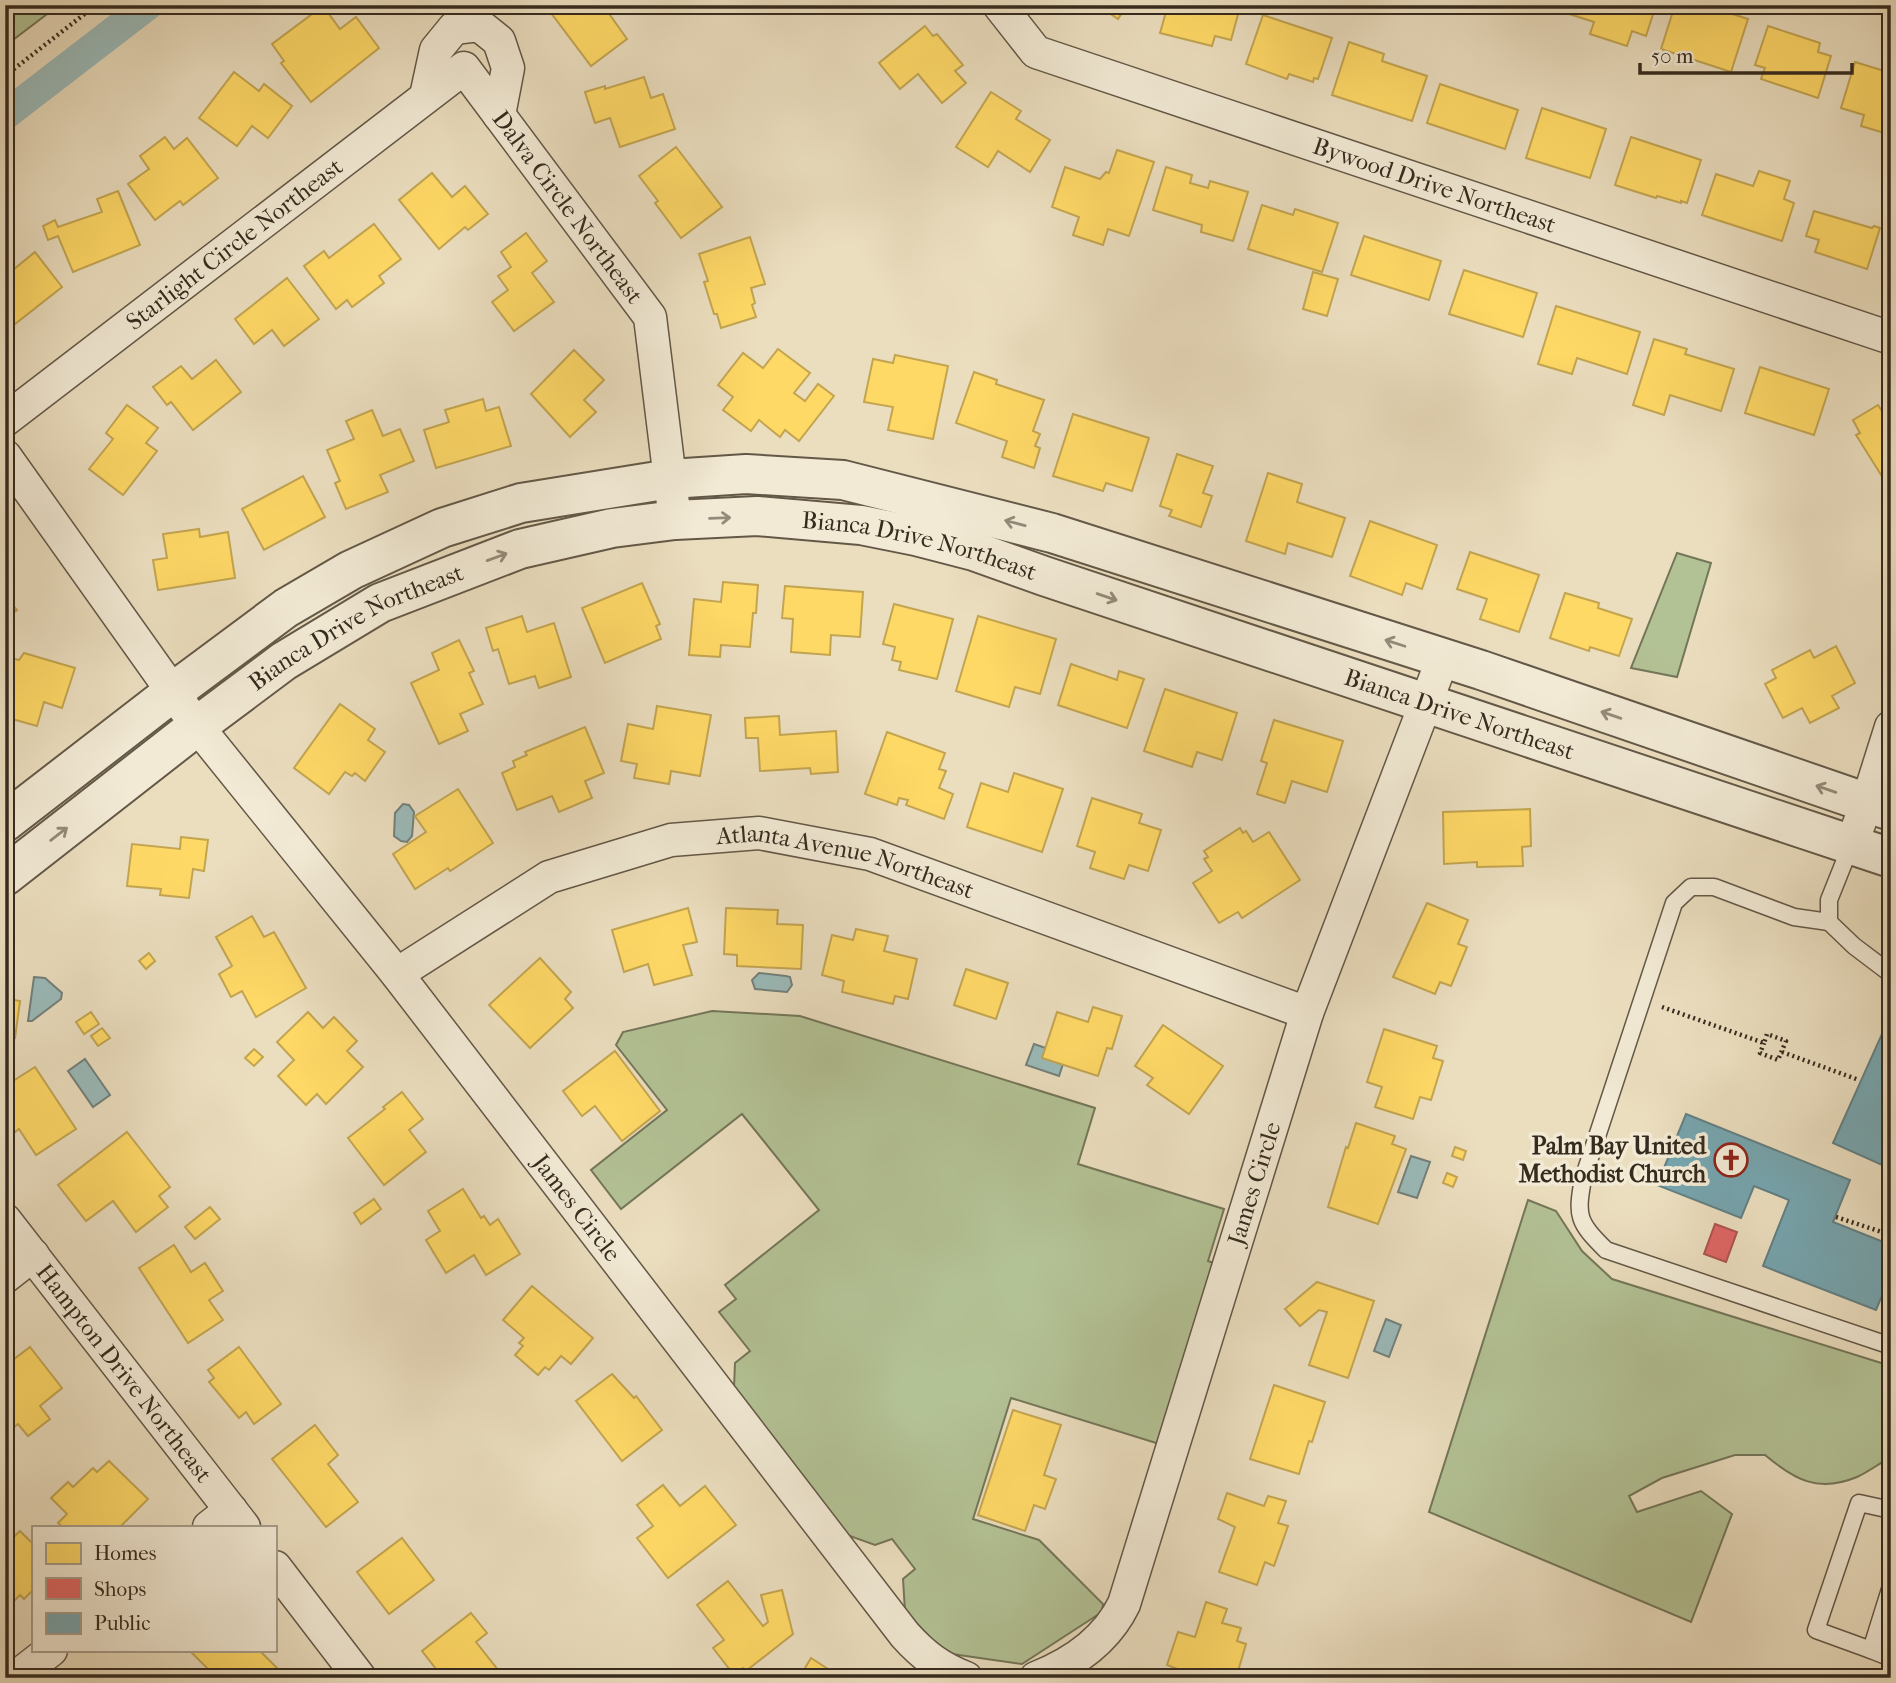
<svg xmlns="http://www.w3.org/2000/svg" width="1896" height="1683" viewBox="0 0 1896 1683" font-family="'IM FELL French Canon',serif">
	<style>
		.green { fill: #b3c295; stroke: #74765a; stroke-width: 2 }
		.water { fill: #9bbbba; stroke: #73817c; stroke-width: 2 }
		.homes { fill: #ffd966; stroke: #c3a551; stroke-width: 2 }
		.shops { fill: #e06666; stroke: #ad5451; stroke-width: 2 }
		.public { fill: #76a5af; stroke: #638084; stroke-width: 2 }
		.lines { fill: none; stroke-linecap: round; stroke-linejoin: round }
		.canal { stroke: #9bbbba; stroke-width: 30 }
		.service-casing { stroke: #635847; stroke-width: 19 }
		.minor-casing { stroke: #635847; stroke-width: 35 }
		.tertiary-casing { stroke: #635847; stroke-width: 42 }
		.path { stroke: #362b1f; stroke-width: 4.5; stroke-dasharray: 2 3.5; stroke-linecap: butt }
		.service { stroke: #f2ead5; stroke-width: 16 }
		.minor { stroke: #f2ead5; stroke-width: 32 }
		.tertiary { stroke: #f2ead5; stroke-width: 38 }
		.oneway { stroke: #948a7a }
		.labels { text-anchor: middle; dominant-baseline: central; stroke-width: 7; stroke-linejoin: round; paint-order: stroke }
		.street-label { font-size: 24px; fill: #362b1f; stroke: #f2ead5 }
		.poi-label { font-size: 24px; font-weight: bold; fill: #362b1f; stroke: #f2ead5; text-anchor: end }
	</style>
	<rect width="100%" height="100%" fill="#ebdebf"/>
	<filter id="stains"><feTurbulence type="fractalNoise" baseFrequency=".00286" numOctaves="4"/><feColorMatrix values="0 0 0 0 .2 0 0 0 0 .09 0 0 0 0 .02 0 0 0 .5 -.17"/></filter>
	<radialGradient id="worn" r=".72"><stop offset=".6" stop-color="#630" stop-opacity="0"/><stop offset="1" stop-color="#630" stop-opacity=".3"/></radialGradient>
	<g class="green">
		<path d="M5 5H59L5 46Z"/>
		<path d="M1677 553 1711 563 1677 677 1631 668Z"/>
		<path d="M712 1011 800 1016 1095 1108 1078 1164 1224 1209 1208 1261 1226 1267 1169 1447 1011 1398 973 1519 1039 1540 1103 1604 1102 1612 1022 1664 945 1653 905 1611 903 1579 915 1569 892 1539 875 1545 847 1535 734 1388 735 1363 750 1351 719 1312 736 1299 725 1285 819 1210 742 1114 621 1209 591 1170 667 1110 616 1045 623 1032Z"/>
		<path d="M1528 1200 1556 1211 1582 1251 1612 1279 1891 1366V1457C1880 1463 1868 1472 1857 1477 1818 1493 1795 1480 1765 1455H1735L1662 1478 1629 1496 1637 1512 1701 1491 1732 1514 1691 1622 1429 1512Z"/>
	</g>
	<g class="water">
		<path d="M403 804 409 805 414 812 412 836 407 842 401 841 394 836 395 813Z"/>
		<path d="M759 973 786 976 790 977 792 985 787 992 755 989 752 980Z"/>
		<path d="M34 977 45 978 62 993 61 999 32 1021H28Z"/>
		<path d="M1034 1044 1066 1055 1059 1076 1026 1065Z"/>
		<path d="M85 1059 110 1095 93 1107 68 1071Z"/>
		<path d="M1411 1156 1430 1162 1417 1198 1398 1192Z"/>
		<path d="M1386 1319 1401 1325 1389 1357 1374 1351Z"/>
	</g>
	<g class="homes">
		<path d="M545 5H614L617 10 610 15 627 39 591 66Z"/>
		<path d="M1098 5H1127L1118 19Z"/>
		<path d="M1168 5H1215L1239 11 1231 40 1215 36 1212 46 1160 33Z"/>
		<path d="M1562 5H1656L1646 36 1632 31 1627 46 1590 34 1594 22 1560 11Z"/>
		<path d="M1675 5H1704L1748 19 1731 72 1661 49Z"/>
		<path d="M323 6 340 29 356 17 379 48 311 102 281 63 284 61 272 44Z"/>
		<path d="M1263 15 1332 38 1318 79 1314 78 1313 82 1289 74 1287 79 1246 64Z"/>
		<path d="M925 26 933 36 937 34 963 65 955 71 966 83 942 103 918 74 900 89 879 63Z"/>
		<path d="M1768 26 1820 43 1818 52 1831 56 1818 98 1761 79 1765 68 1755 65Z"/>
		<path d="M1349 42 1384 54 1382 61 1427 76 1412 121 1332 95Z"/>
		<path d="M1855 62 1891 73V135L1861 126 1864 115 1841 108Z"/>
		<path d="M234 72 259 91 264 84 292 106 268 138 252 126 237 146 199 118Z"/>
		<path d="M644 77 651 98 663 94 675 129 620 147 610 118 595 123 585 92 605 86V89Z"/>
		<path d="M1440 84 1518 110 1505 149 1427 123Z"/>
		<path d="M991 92 1021 111 1016 119 1050 140 1030 172 998 151 988 167 956 147Z"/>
		<path d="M1542 108 1606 129 1590 178 1526 158Z"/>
		<path d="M165 137 174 149 187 138 218 178 183 205 180 201 155 220 128 184 149 169 140 156Z"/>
		<path d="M1631 137 1701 160 1687 203 1681 201V203L1657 196 1656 198 1615 185Z"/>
		<path d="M676 147 722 207 681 238 655 203 658 201 639 176Z"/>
		<path d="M1117 150 1154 162 1129 236 1108 229 1103 245 1073 235 1079 217 1052 207 1065 167 1100 179 1106 172 1109 173Z"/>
		<path d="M1166 167 1192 175 1190 183 1208 188 1210 181 1248 192 1233 241 1201 232 1202 225 1153 210Z"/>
		<path d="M1759 171 1790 181 1784 199 1794 203 1782 241 1702 215 1716 174 1753 186Z"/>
		<path d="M432 173 452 197 465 186 488 214 468 230 465 227 439 249 399 200Z"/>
		<path d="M118 191 140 245 73 272 58 236 48 240 43 226 55 220 58 227 102 212 97 199Z"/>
		<path d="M1262 205 1293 215 1295 209 1338 223 1322 272 1248 249Z"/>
		<path d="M1814 211 1872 228 1874 226 1880 228 1867 269 1815 252 1819 240 1806 236Z"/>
		<path d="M374 224 401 259 379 276 384 283 352 307 347 300 336 309 304 266 324 251 329 258Z"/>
		<path d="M526 233 547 261 532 273 554 302 514 331 492 302 508 290 498 276 511 267 501 252Z"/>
		<path d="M1364 236 1441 261 1429 300 1351 275Z"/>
		<path d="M750 237 765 284 751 288 755 303 752 305 756 317 721 328 717 314H714L704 282 708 281 699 254Z"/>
		<path d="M35 252 62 287 5 332V264L8 262 14 269Z"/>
		<path d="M1464 270 1537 293 1523 337 1449 314Z"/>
		<path d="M1313 272 1338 279 1327 316 1303 309Z"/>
		<path d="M287 278 319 319 284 346 272 330 254 344 235 319Z"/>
		<path d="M1556 306 1640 332 1627 374 1577 358 1572 374 1538 364Z"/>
		<path d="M1654 339 1687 349 1685 354 1734 369 1721 411 1670 395 1664 415 1633 405Z"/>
		<path d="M778 349 810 373 794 393 805 401 818 384 834 396 799 441 785 430 780 437 759 420 751 431 723 410 733 397 718 385 743 353 763 368Z"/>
		<path d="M574 350 604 380 584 400 596 412 570 437 531 394Z"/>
		<path d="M895 355 948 366 933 439 888 430 893 407 864 402 873 359 893 363Z"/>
		<path d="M216 360 241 392 193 430 171 402 167 405 153 387 181 366 192 379Z"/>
		<path d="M1760 367 1829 389 1814 435 1745 413Z"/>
		<path d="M974 372 997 380 996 384 1044 400 1033 431 1040 434 1035 446 1040 448 1034 468 1002 457 1007 441 956 423Z"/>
		<path d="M483 399 486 411 499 407 511 446 436 468 424 430 449 422 445 410Z"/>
		<path d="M127 405 158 428 146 443 157 451 123 495 89 469 113 439 106 433Z"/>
		<path d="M1878 405 1891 425V474L1883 478 1856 435 1860 433 1853 420Z"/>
		<path d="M372 410 383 436 400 429 414 461 380 475 388 492 346 509 335 483 340 481 327 450 354 439 346 421Z"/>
		<path d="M1073 414 1149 438 1132 491 1106 483 1103 491 1053 476Z"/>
		<path d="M1177 454 1213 466 1203 493 1212 496 1201 527 1169 516 1172 510 1160 506Z"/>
		<path d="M1268 473 1302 484 1297 502 1345 518 1332 557 1288 543 1285 554 1246 541Z"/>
		<path d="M303 476 325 517 264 550 242 509Z"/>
		<path d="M1370 521 1437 545 1422 589 1406 583 1402 595 1350 576Z"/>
		<path d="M199 529 200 537 228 532 235 578 158 590 153 560 167 558 163 534Z"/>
		<path d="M1470 552 1539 575 1519 632 1480 619 1487 599 1457 589Z"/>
		<path d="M723 582 758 585 756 613H753L750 647 721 645 720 657 689 655 694 599 721 602Z"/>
		<path d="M642 583 660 624 656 626 661 639 605 663 582 608Z"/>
		<path d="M785 586 863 592 860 637 831 635 830 655 791 652 793 619 782 618Z"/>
		<path d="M1565 593 1599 603 1598 608 1632 619 1619 656 1590 647 1589 651 1550 638Z"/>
		<path d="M5 596 17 610 5 619Z"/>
		<path d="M894 604 953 619 937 679 899 670 901 662 892 660 895 647 883 644Z"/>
		<path d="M522 616 527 632 554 623 571 677 539 688 535 676 509 684 498 649 493 651 486 628Z"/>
		<path d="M978 616 1056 639 1040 694 1015 687 1009 707 956 691Z"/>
		<path d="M459 640 474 671 469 673 483 704 460 714 468 731 439 744 411 683 439 670 432 653Z"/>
		<path d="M1836 646 1855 683 1832 696 1839 708 1810 723 1802 708 1783 718 1765 684 1776 678 1772 670 1810 650 1814 658Z"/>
		<path d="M24 653 75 668 62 708 44 702 37 726 5 717V664L7 657 19 660Z"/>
		<path d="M1071 664 1117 680 1119 671 1144 679 1127 728 1058 705Z"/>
		<path d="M1165 689 1237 713 1222 760 1197 752 1192 767 1144 751Z"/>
		<path d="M340 704 375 729 368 740 385 752 365 781 355 773 352 776 345 772 329 794 294 768Z"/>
		<path d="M657 706 711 715 700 776 671 771 669 784 634 778 637 764 621 761 628 724 653 729Z"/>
		<path d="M779 716 780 735 836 731 838 772 811 774 810 768 760 771 758 738H746L745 718Z"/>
		<path d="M1274 720 1343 741 1327 792 1292 781 1285 803 1257 794 1267 763 1261 761Z"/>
		<path d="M585 727 604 773 585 781 592 798 559 812 552 796 517 810 502 773 515 767 513 761 527 755 525 752Z"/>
		<path d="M887 732 945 753 939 769 946 771 939 788 953 794 944 819 906 805 908 800 899 798 897 805 865 794Z"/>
		<path d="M1014 773 1063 789 1042 852 967 827 981 783 1008 792Z"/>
		<path d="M458 789 493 843 450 871 448 868 415 889 393 854 426 832 415 816Z"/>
		<path d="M1092 798 1142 814 1139 823 1161 830 1148 871 1129 865 1124 879 1090 868 1095 852 1077 846Z"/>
		<path d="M1530 809 1531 846 1522 847 1523 866 1477 867V862L1444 864 1443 812Z"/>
		<path d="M1240 828 1243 833 1246 831 1253 842 1269 832 1300 880 1242 918 1238 912 1219 923 1193 883 1212 871 1204 859 1208 857 1204 851Z"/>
		<path d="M181 837 208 840 204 871 193 869 189 898 160 895 161 889 127 886 132 844 180 849Z"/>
		<path d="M1427 903 1468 920 1458 944 1467 947 1451 986 1440 982 1435 994 1393 977Z"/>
		<path d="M688 908 697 942 683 945 692 975 654 985 648 964 624 972 612 930Z"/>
		<path d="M726 908 778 910 777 924 803 925 801 969 737 966V955L724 954Z"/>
		<path d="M252 916 264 937 274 932 306 988 256 1017 242 991 231 997 219 974 232 966 216 937Z"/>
		<path d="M856 929 888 936 884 951 917 959 908 999 895 996 893 1004 842 992 844 981 822 975 832 935 853 940Z"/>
		<path d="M149 953 155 961 146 969 139 961Z"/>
		<path d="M540 958 571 992 565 999 573 1008 530 1048 489 1005Z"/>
		<path d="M966 969 1008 983 996 1019 954 1005Z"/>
		<path d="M5 971 13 972 9 999 20 1001 15 1038 5 1036Z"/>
		<path d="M1093 1007 1122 1016 1112 1049 1107 1048 1098 1076 1042 1058 1057 1012 1088 1022Z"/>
		<path d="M91 1012 99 1024 84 1034 76 1022Z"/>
		<path d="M308 1012 323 1028 334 1017 357 1041 347 1051 363 1067 326 1104 317 1094 306 1105 278 1076 294 1060 277 1042Z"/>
		<path d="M1163 1025 1223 1066 1189 1114 1147 1085 1153 1078 1135 1066Z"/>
		<path d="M102 1028 110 1038 98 1046 91 1036Z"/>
		<path d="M1384 1029 1437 1046 1433 1058 1443 1061 1431 1100 1420 1097 1413 1119 1375 1107 1382 1087 1367 1082Z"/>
		<path d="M254 1049 263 1057 254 1066 245 1058Z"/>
		<path d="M615 1051 660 1111 622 1141 595 1106 582 1116 563 1091Z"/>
		<path d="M35 1067 76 1129 36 1155 19 1129 15 1132 5 1117V1086Z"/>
		<path d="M402 1092 423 1119 409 1130 426 1152 384 1185 348 1138 385 1109 383 1107Z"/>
		<path d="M1356 1123 1395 1136 1392 1144 1406 1149 1378 1224 1328 1207 1346 1147 1348 1148Z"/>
		<path d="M127 1132 170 1187 159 1196 168 1207 136 1232 113 1201 86 1221 58 1185Z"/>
		<path d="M1455 1147 1466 1151 1463 1160 1452 1156Z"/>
		<path d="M1447 1173 1457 1177 1453 1187 1443 1183Z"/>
		<path d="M463 1189 481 1218 484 1216 490 1225 498 1219 520 1254 486 1275 474 1255 446 1273 426 1240 440 1231 428 1211Z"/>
		<path d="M374 1199 381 1209 361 1224 354 1213Z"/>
		<path d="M210 1207 220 1219 195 1239 185 1227Z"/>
		<path d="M174 1245 191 1272 205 1263 223 1291 209 1300 223 1320 188 1343 139 1268Z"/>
		<path d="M1317 1282 1374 1301 1348 1378 1309 1365 1327 1312 1319 1310 1300 1326 1285 1309Z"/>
		<path d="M532 1286 593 1338 571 1364 561 1356 549 1370 545 1367 538 1375 515 1355 523 1346 519 1343 524 1338 503 1320Z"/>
		<path d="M30 1347 62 1388 40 1406 50 1419 28 1436 18 1424 6 1433 5 1366Z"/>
		<path d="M239 1347 281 1404 254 1424 246 1412 239 1418 209 1382 214 1378 208 1370Z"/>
		<path d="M612 1374 634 1398 636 1396 662 1430 622 1461 576 1401Z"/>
		<path d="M1274 1385 1325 1402 1312 1442 1309 1441 1299 1474 1250 1459Z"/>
		<path d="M1013 1410 1061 1425 1044 1475 1056 1479 1045 1509 1034 1505 1025 1531 978 1515Z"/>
		<path d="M315 1425 338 1455 328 1464 358 1502 326 1527 272 1459Z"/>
		<path d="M109 1461 148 1499 120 1527H63L58 1523 67 1514 51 1498 68 1482 73 1487 93 1468 97 1472Z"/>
		<path d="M663 1485 680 1506 705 1486 736 1525 668 1578 637 1538 653 1526 637 1505Z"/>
		<path d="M1227 1493 1264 1506 1268 1496 1286 1501 1278 1523 1288 1526 1274 1566 1265 1562 1257 1585 1219 1572 1235 1527 1218 1519Z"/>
		<path d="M20 1531 33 1544V1590L24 1599 20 1595 7 1608 5 1545Z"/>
		<path d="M402 1538 434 1580 389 1614 357 1572Z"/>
		<path d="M728 1581 763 1626 768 1622 761 1595 782 1590 793 1634 746 1671 743 1668 734 1675 713 1648 724 1640 697 1605Z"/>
		<path d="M1206 1602 1227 1609 1222 1623 1241 1628 1237 1641 1246 1644 1236 1678H1181L1183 1671 1167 1665 1178 1632 1195 1637Z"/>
		<path d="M471 1613 487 1633 476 1642 502 1675 499 1678H451L445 1670 440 1674 422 1651Z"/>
		<path d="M189 1650H259L278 1669 269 1678H217Z"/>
		<path d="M811 1658 842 1678H799Z"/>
	</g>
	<path class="shops" d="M1715 1224 1737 1232 1726 1262 1704 1254Z"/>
	<g class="public">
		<path d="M1891 1014V1169L1833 1143Z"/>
		<path d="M1686 1114 1850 1180 1833 1222 1891 1245V1274L1876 1310 1763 1266 1789 1200 1754 1186 1741 1218 1657 1185Z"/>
	</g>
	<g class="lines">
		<path class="canal" d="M5 115 148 5"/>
		<defs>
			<g id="service">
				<path d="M1851 845 1829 900V922L1854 946 1891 974"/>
				<path d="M1829 922 1794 917 1714 887H1691L1674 903 1583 1179C1576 1217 1578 1222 1606 1250L1891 1346"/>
				<path d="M1891 1586 1871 1650 1891 1658"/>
				<path d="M1871 1650 1816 1630 1859 1503 1891 1510"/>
			</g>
			<g id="minor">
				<path id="s1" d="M999 5 1036 52 1891 338"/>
				<path d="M426 96 436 50 454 28 479 25 499 41 508 68 499 115"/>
				<path id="s2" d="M5 420 464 68 650 317 675 520"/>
				<path id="s3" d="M5 456 197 726 397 974 905 1635C923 1655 940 1668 966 1678"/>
				<path d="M1851 845 1867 803 1891 727"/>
				<path id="s4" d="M397 974 549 877 671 840 759 833 870 854 1307 1013"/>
				<path id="s5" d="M5 1220 244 1527"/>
				<path d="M5 1277 33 1255"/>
				<path d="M209 1527 231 1510"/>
				<path d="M275 1567 360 1678"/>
				<path d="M15 1678 51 1650"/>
				<path id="s6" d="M1036 1678C1074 1663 1106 1641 1124 1604L1307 1013 1443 658"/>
			</g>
			<g id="tertiary">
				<path d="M5 822 173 692 286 608 351 570 442 528 521 503 670 479 746 474 843 480 1052 533 1481 670 1891 811"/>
				<path id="s7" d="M5 876 197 726 284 661 380 603 520 549 612 528 675 520 757 516 861 525 916 536 974 551 1044 576 1891 858"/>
			</g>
		</defs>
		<use href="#service" class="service-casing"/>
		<use href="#minor" class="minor-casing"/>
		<use href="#tertiary" class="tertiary-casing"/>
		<g class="path">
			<path d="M5 76 96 5"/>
			<path d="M1662 1007 1764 1043 1767 1034 1786 1041 1778 1060 1760 1053 1764 1043"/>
			<path d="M1782 1052 1859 1080"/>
			<path d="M1836 1217 1891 1235"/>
		</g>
		<use href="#service" class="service"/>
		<use href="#minor" class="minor"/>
		<use href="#tertiary" class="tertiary"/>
	</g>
	<defs><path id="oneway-shaft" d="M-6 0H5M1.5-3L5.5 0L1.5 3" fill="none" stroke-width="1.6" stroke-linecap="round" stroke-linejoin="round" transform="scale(1.75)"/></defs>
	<g class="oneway">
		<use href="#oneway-shaft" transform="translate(720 518) rotate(-2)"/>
		<use href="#oneway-shaft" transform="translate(1015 523) rotate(-165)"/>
		<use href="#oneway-shaft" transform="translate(497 557) rotate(-20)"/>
		<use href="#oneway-shaft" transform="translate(1107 597) rotate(19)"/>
		<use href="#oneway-shaft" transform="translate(1395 643) rotate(-162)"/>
		<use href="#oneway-shaft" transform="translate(1611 715) rotate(-161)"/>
		<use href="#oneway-shaft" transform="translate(1826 789) rotate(-161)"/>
		<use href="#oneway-shaft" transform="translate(59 834) rotate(-38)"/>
	</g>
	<defs>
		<symbol id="church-ring" viewBox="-11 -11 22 22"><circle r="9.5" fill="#f2ead5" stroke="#8f2418" stroke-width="1.5"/><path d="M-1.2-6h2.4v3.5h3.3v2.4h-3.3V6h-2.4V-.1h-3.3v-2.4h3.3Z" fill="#8f2418"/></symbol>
	</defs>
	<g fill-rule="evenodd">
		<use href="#church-ring" x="1712" y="1141" width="38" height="38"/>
	</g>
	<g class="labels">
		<g class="street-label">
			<text stroke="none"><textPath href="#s1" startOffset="480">Bywood Drive Northeast</textPath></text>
			<text stroke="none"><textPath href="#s2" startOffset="752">Dalva Circle Northeast</textPath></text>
			<text stroke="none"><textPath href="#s2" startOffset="289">Starlight Circle Northeast</textPath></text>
			<text stroke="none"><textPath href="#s7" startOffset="1020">Bianca Drive Northeast</textPath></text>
			<text stroke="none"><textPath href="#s7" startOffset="432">Bianca Drive Northeast</textPath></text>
			<text stroke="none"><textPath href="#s7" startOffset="1587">Bianca Drive Northeast</textPath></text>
			<text stroke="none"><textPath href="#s4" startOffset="486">Atlanta Avenue Northeast</textPath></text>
			<text stroke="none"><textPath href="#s6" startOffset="558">James Circle</textPath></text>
			<text stroke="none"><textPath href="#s3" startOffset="945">James Circle</textPath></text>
			<text stroke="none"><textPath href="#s5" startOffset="194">Hampton Drive Northeast</textPath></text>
		</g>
		<g class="poi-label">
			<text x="1706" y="1146">Palm Bay United<tspan x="1706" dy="28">Methodist Church</tspan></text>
		</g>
	</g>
	<rect width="1896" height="1683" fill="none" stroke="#ebdebf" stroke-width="28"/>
	<rect x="7" y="7" width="1882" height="1669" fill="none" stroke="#362b1f" stroke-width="3.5"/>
	<rect x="14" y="14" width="1868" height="1655" fill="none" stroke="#362b1f" stroke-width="2"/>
	<rect x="32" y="1526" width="245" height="126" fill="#f2ead5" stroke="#a79e8c" stroke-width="2"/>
	<rect x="46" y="1543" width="35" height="21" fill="#ffd966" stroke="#a79e8c" stroke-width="2"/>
	<text x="94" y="1560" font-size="21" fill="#362b1f">Homes</text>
	<rect x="46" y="1578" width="35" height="21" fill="#e06666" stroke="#a79e8c" stroke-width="2"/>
	<text x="94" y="1596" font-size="21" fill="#362b1f">Shops</text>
	<rect x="46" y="1613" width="35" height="21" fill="#76a5af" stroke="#a79e8c" stroke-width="2"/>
	<text x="94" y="1630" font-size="21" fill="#362b1f">Public</text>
	<path d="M1640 63v10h212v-10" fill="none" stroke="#362b1f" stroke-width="3.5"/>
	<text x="1651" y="63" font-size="21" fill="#362b1f" stroke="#f2ead5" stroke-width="5" paint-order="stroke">50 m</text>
	<rect width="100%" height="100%" filter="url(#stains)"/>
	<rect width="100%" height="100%" fill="url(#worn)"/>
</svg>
